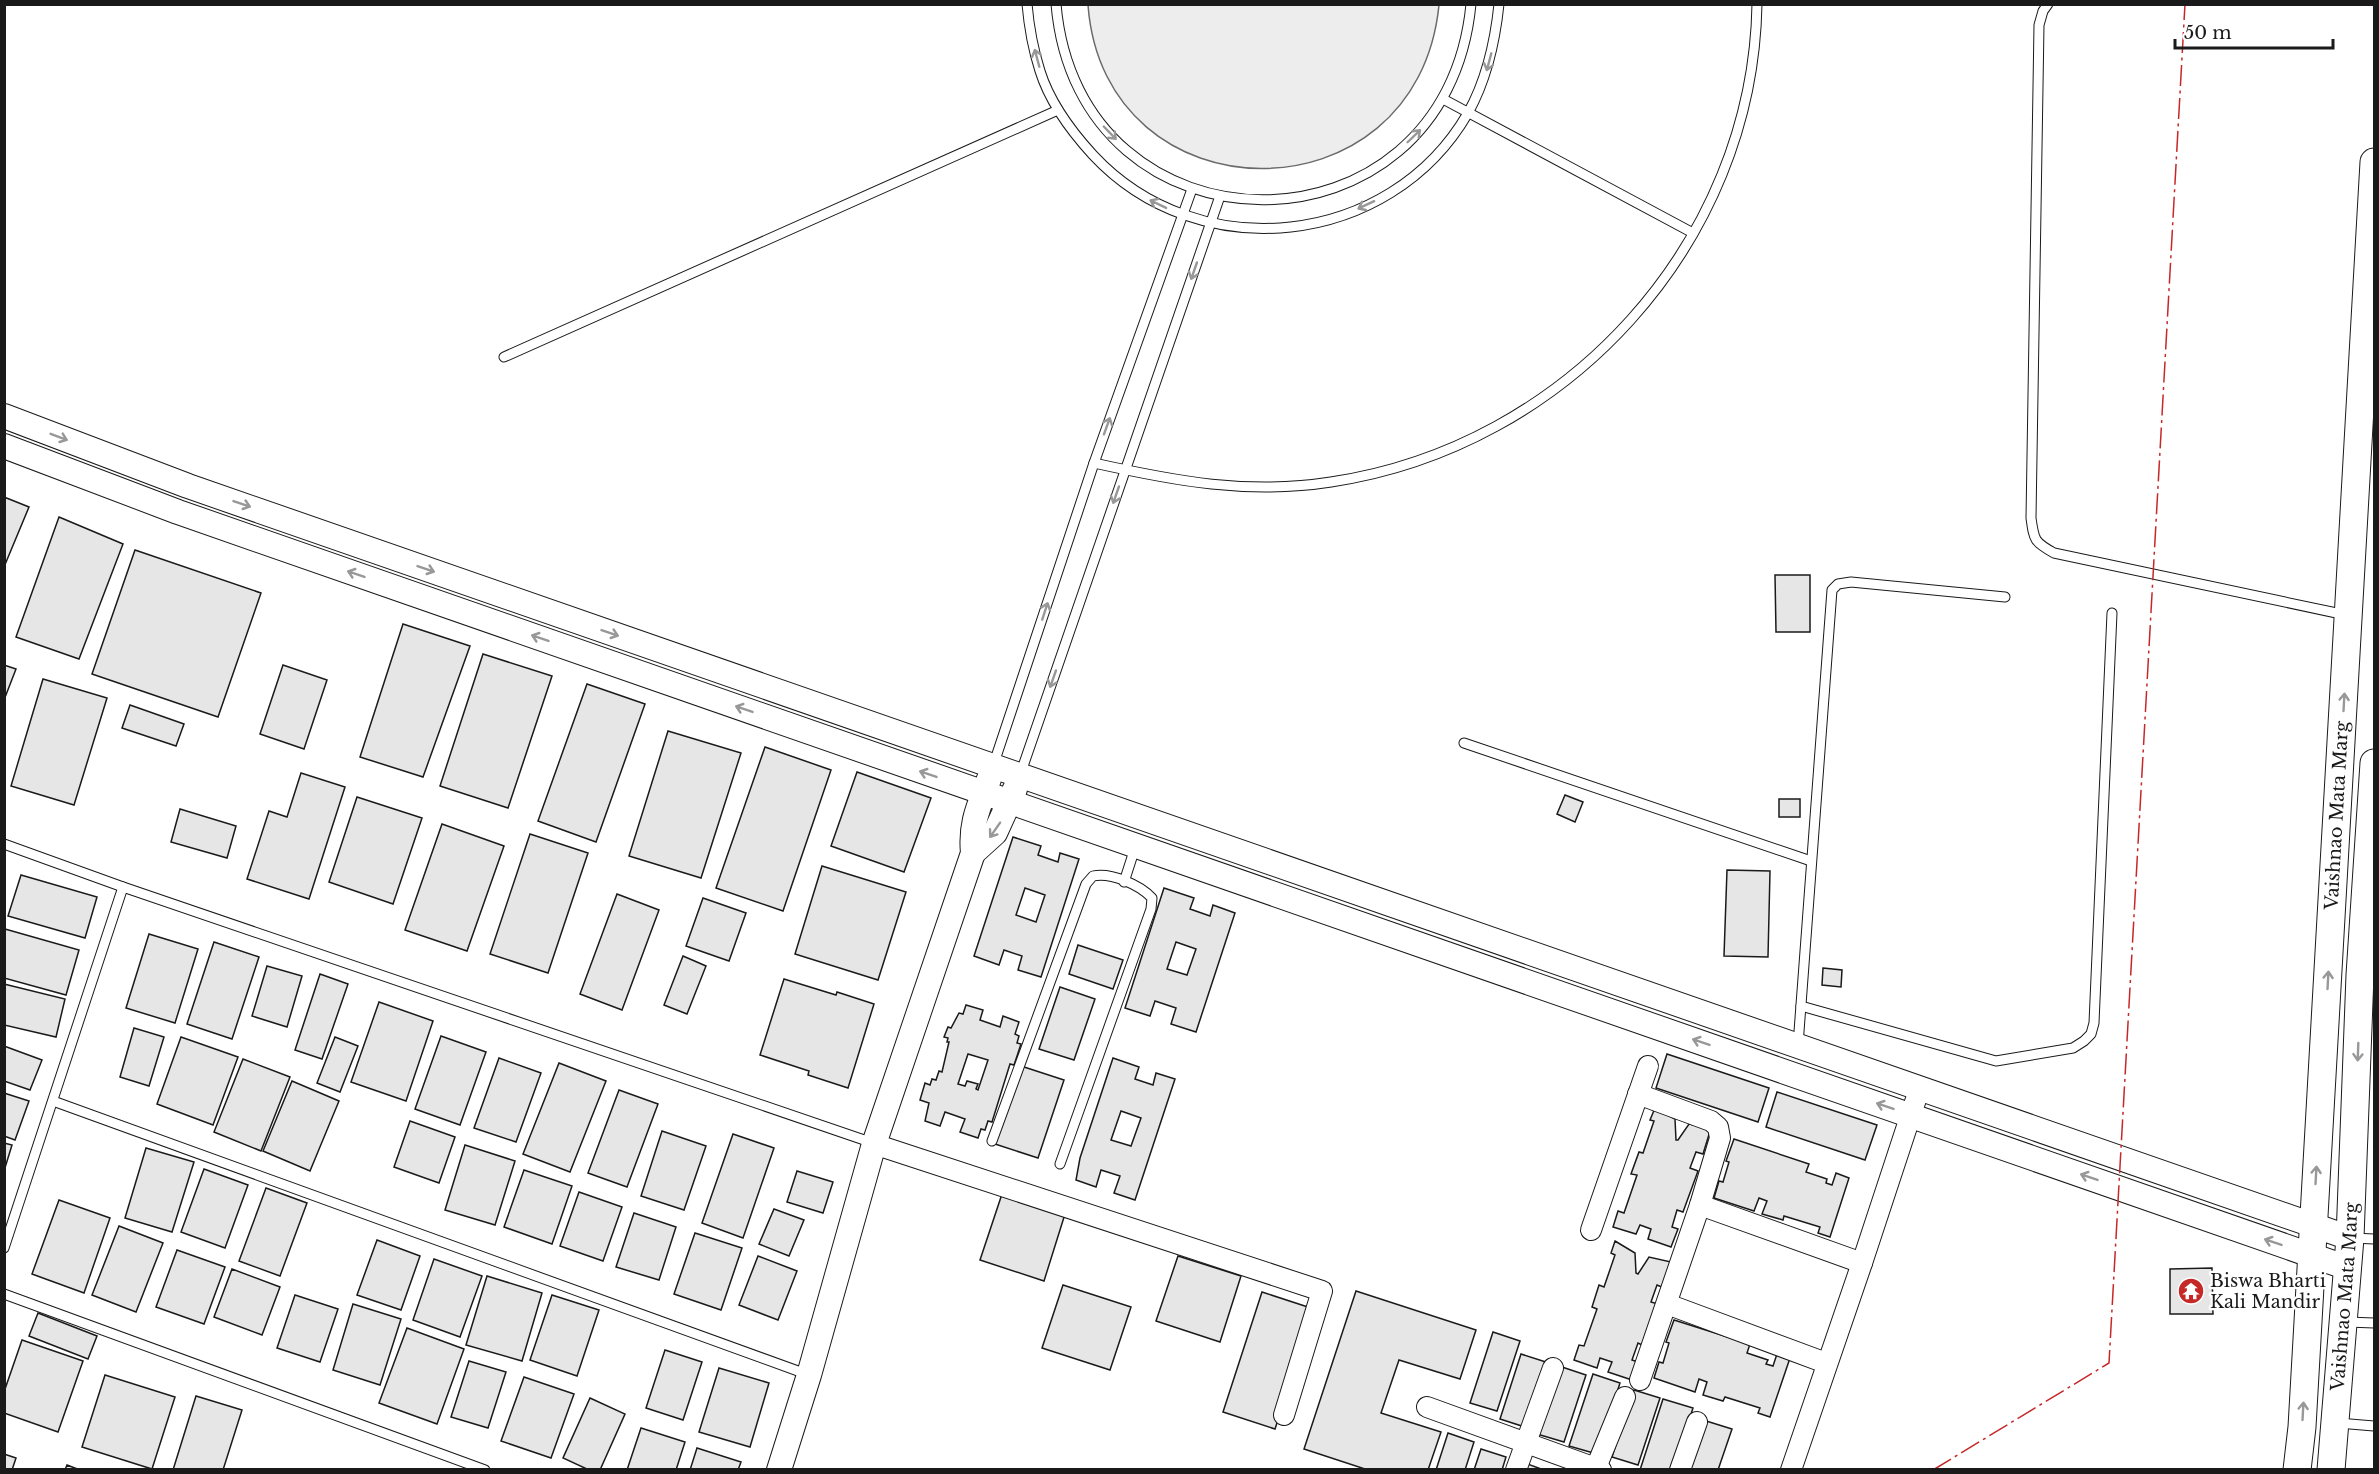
<svg xmlns="http://www.w3.org/2000/svg" width="2379" height="1474" viewBox="0 0 2379 1474" font-family="'Libre Baskerville',serif">
	<style>
		.green { fill: #ededed; stroke: #6a6a6a; stroke-width: 1.5 }
		.building { fill: #e6e6e6; stroke: #1a1a1a; stroke-width: 1.5; fill-rule: evenodd }
		.lines { fill: none; stroke-linecap: round; stroke-linejoin: round }
		.service-casing { stroke: #1a1a1a; stroke-width: 11 }
		.minor-casing { stroke: #1a1a1a; stroke-width: 22 }
		.tertiary-casing { stroke: #1a1a1a; stroke-width: 26 }
		.secondary-casing { stroke: #1a1a1a; stroke-width: 29 }
		.service { stroke: #fff; stroke-width: 9 }
		.minor { stroke: #fff; stroke-width: 20 }
		.tertiary { stroke: #fff; stroke-width: 24 }
		.secondary { stroke: #fff; stroke-width: 27 }
		.power { stroke: #c62828; stroke-width: 1.5; stroke-dasharray: 21 4.5 3 4.5; stroke-linecap: butt }
		.oneway { stroke: #989898 }
		.labels { text-anchor: middle; dominant-baseline: central; stroke-width: 4.5; stroke-linejoin: round; paint-order: stroke }
		.street-label { font-size: 18px; fill: #1a1a1a; stroke: #fff }
		.poi-label { font-size: 18px; fill: #1a1a1a; stroke: #fff; text-anchor: start }
	</style>
	<rect width="100%" height="100%" fill="#fff"/>
	<path class="green" d="M1088 5V4L1439 5C1417 225 1104 221 1088 5Z"/>
	<g class="building">
		<path d="M4 497 29 507 4 567Z"/>
		<path d="M59 517 123 544 79 659 16 637Z"/>
		<path d="M135 550 261 593 218 717 92 674Z"/>
		<path d="M1775 575H1810V632H1776Z"/>
		<path d="M403 624 470 646 423 777 360 757Z"/>
		<path d="M483 654 552 676 508 808 440 786Z"/>
		<path d="M4 665 16 669 4 700Z"/>
		<path d="M283 665 327 680 304 749 260 734Z"/>
		<path d="M43 679 107 698 74 805 11 786Z"/>
		<path d="M587 684 645 704 596 842 538 821Z"/>
		<path d="M130 705 184 724 176 746 122 728Z"/>
		<path d="M668 731 741 753 701 878 629 856Z"/>
		<path d="M765 747 831 770 783 911 716 888Z"/>
		<path d="M857 772 931 798 904 872 831 846Z"/>
		<path d="M301 773 345 787 309 899 247 879 269 811 287 817Z"/>
		<path d="M1565 795 1583 802 1575 822 1557 814Z"/>
		<path d="M357 797 422 818 393 904 329 882Z"/>
		<rect x="1779" y="799" width="21" height="18"/>
		<path d="M180 809 236 826 227 858 171 842Z"/>
		<path d="M442 824 504 846 467 951 405 930Z"/>
		<path d="M530 834 588 853 548 973 490 954Z"/>
		<path d="M1013 837 1041 846 1038 855 1058 862 1060 853 1079 859 1041 977 1018 970 1022 956 1004 950 999 965 974 956ZM1025 888 1045 895 1036 922 1016 915Z"/>
		<path d="M822 866 906 892 878 980 795 954Z"/>
		<path d="M1727 870 1770 871 1768 957 1724 956Z"/>
		<path d="M21 875 97 897 85 938 8 916Z"/>
		<path d="M1164 888 1194 898 1190 909 1210 916 1213 905 1235 913 1196 1032 1171 1024 1176 1008 1155 1001 1150 1016 1125 1008ZM1176 942 1196 949 1187 975 1167 969Z"/>
		<path d="M617 894 659 910 622 1010 580 994Z"/>
		<path d="M703 898 746 913 729 961 686 946Z"/>
		<path d="M5 929 79 950 66 995 4 978Z"/>
		<path d="M149 934 198 949 175 1023 126 1008Z"/>
		<path d="M214 942 259 957 232 1039 187 1024Z"/>
		<path d="M1078 945 1123 960 1113 989 1069 974Z"/>
		<path d="M683 956 706 966 687 1014 664 1005Z"/>
		<path d="M267 966 302 976 287 1027 252 1016Z"/>
		<path d="M1823 968 1842 970 1841 987 1822 985Z"/>
		<path d="M320 974 348 984 322 1059 295 1050Z"/>
		<path d="M784 979 836 995 837 992 874 1004 848 1088 808 1075 809 1071 760 1055Z"/>
		<path d="M4 984 65 999 56 1037 4 1025Z"/>
		<path d="M1060 987 1095 999 1074 1060 1039 1049Z"/>
		<path d="M379 1002 433 1021 406 1101 351 1082Z"/>
		<path d="M966 1005 983 1010 980 1020 1000 1027 1003 1016 1019 1022 1015 1034 1019 1036 1017 1043 1021 1044 1014 1065 1010 1064 992 1122 988 1121 985 1130 981 1129 978 1138 960 1132 965 1119 945 1112 940 1126 925 1121 929 1103 920 1100 925 1083 930 1085 932 1079 936 1080 939 1071 942 1072 949 1042H947L948 1038 944 1037 948 1027 951 1028 959 1013 963 1014ZM968 1054 988 1060 978 1090 976 1089 978 1084 967 1081 965 1086 958 1084Z"/>
		<path d="M134 1028 164 1037 149 1086 120 1077Z"/>
		<path d="M441 1036 486 1052 460 1125 415 1109Z"/>
		<path d="M181 1037 238 1057 213 1125 157 1104Z"/>
		<path d="M335 1037 358 1046 340 1092 317 1083Z"/>
		<path d="M4 1046 42 1060 30 1090 4 1081Z"/>
		<path d="M1667 1054 1769 1088 1758 1122 1656 1088Z"/>
		<path d="M499 1058 541 1073 516 1142 474 1128Z"/>
		<path d="M1113 1058 1139 1067 1135 1079 1153 1085 1156 1073 1175 1079 1135 1200 1114 1193 1120 1176 1101 1170 1096 1187 1076 1180 1080 1158ZM1121 1111 1141 1118 1131 1146 1111 1140Z"/>
		<path d="M243 1059 290 1077 261 1151 214 1132Z"/>
		<path d="M559 1063 606 1081 570 1172 523 1154Z"/>
		<path d="M1021 1066 1064 1080 1038 1158 995 1144Z"/>
		<path d="M292 1081 339 1101 310 1171 263 1151Z"/>
		<path d="M619 1090 658 1104 627 1187 588 1173Z"/>
		<path d="M1777 1092 1877 1125 1865 1160 1766 1127Z"/>
		<path d="M4 1093 29 1101 15 1140 4 1136Z"/>
		<path d="M1655 1108 1675 1119 1676 1140H1678L1689 1124 1711 1128 1703 1154 1696 1152 1690 1168 1698 1171 1683 1212 1677 1210 1672 1227 1678 1229 1671 1247 1648 1239 1651 1229 1640 1225 1636 1234 1613 1227 1618 1211 1624 1213 1637 1175 1631 1174 1639 1152 1643 1153 1654 1121 1650 1120Z"/>
		<path d="M410 1121 455 1137 439 1183 394 1167Z"/>
		<path d="M662 1131 706 1146 684 1210 641 1196Z"/>
		<path d="M733 1134 774 1148 743 1238 702 1223Z"/>
		<path d="M1734 1139 1809 1164 1806 1172 1827 1179 1826 1183 1832 1185 1836 1173 1849 1178 1830 1237 1818 1233 1820 1227 1784 1216 1783 1220 1762 1214 1767 1201 1759 1198 1754 1211 1714 1198 1719 1181 1723 1182 1729 1162 1726 1161Z"/>
		<path d="M4 1143 12 1145 4 1171Z"/>
		<path d="M465 1145 515 1161 495 1225 445 1210Z"/>
		<path d="M146 1148 194 1162 172 1232 125 1218Z"/>
		<path d="M204 1169 248 1185 225 1248 181 1232Z"/>
		<path d="M524 1170 572 1186 552 1244 504 1227Z"/>
		<path d="M797 1171 833 1182 823 1213 787 1202Z"/>
		<path d="M266 1188 307 1203 280 1276 239 1261Z"/>
		<path d="M579 1192 622 1207 603 1261 560 1246Z"/>
		<path d="M1002 1194 1065 1214 1044 1281 980 1260Z"/>
		<path d="M59 1200 110 1218 84 1293 32 1274Z"/>
		<path d="M774 1209 804 1220 789 1256 759 1244Z"/>
		<path d="M634 1213 676 1227 659 1280 616 1267Z"/>
		<path d="M119 1226 163 1243 136 1312 92 1295Z"/>
		<path d="M695 1233 742 1248 721 1310 674 1294Z"/>
		<path d="M377 1240 420 1256 401 1310 357 1295Z"/>
		<path d="M1615 1241 1635 1253 1636 1273 1638 1274 1649 1257 1671 1262 1664 1288 1657 1285 1651 1302 1658 1304 1644 1346 1638 1343 1632 1360 1638 1362 1632 1380 1608 1372 1612 1362 1600 1358 1597 1368 1574 1360 1579 1345 1584 1346 1597 1309 1592 1307 1599 1285 1604 1287 1615 1255 1611 1253Z"/>
		<path d="M177 1250 225 1267 204 1324 156 1307Z"/>
		<path d="M758 1256 797 1271 778 1320 739 1305Z"/>
		<path d="M1178 1256 1241 1276 1220 1342 1156 1321Z"/>
		<path d="M434 1259 482 1276 460 1337 413 1320Z"/>
		<path d="M2212 1268 2213 1314H2170V1269Z"/>
		<path d="M232 1269 280 1287 262 1335 214 1317Z"/>
		<path d="M487 1276 542 1293 522 1361 466 1345Z"/>
		<path d="M1063 1285 1131 1307 1110 1370 1042 1348Z"/>
		<path d="M1356 1291 1476 1330 1460 1379 1399 1360 1381 1413 1441 1432 1428 1470H1368L1304 1449Z"/>
		<path d="M1262 1292 1314 1309 1275 1429 1223 1412Z"/>
		<path d="M295 1295 338 1309 320 1362 277 1348Z"/>
		<path d="M552 1295 599 1310 577 1376 530 1360Z"/>
		<path d="M353 1304 401 1319 380 1385 333 1370Z"/>
		<path d="M38 1313 97 1336 88 1359 29 1336Z"/>
		<path d="M1674 1320 1750 1344 1747 1353 1768 1360 1766 1364 1773 1366 1777 1354 1790 1358 1770 1417 1758 1413 1760 1408 1725 1397 1723 1401 1703 1395 1707 1382 1699 1379 1695 1392 1654 1378 1659 1362 1663 1363 1669 1343 1666 1342Z"/>
		<path d="M407 1328 464 1349 437 1424 379 1403Z"/>
		<path d="M1493 1332 1520 1341 1497 1411 1470 1403Z"/>
		<path d="M22 1340 83 1361 58 1432 4 1413V1392Z"/>
		<path d="M665 1350 702 1362 683 1420 646 1408Z"/>
		<path d="M1521 1354 1549 1363 1528 1428 1500 1419Z"/>
		<path d="M469 1361 506 1372 488 1428 451 1417Z"/>
		<path d="M1559 1366 1586 1375 1564 1442 1537 1434Z"/>
		<path d="M719 1368 769 1383 750 1447 699 1432Z"/>
		<path d="M1593 1374 1620 1383 1597 1454 1569 1446Z"/>
		<path d="M105 1375 175 1397 152 1469 82 1447Z"/>
		<path d="M524 1377 574 1394 551 1458 501 1441Z"/>
		<path d="M1634 1390 1660 1398 1638 1465 1612 1457Z"/>
		<path d="M196 1396 242 1410 223 1470H173Z"/>
		<path d="M590 1398 625 1414 600 1470H589L563 1458Z"/>
		<path d="M1663 1399 1693 1408 1673 1470H1640Z"/>
		<path d="M1703 1420 1732 1429 1718 1470H1686Z"/>
		<path d="M641 1428 685 1442 676 1470H627Z"/>
		<path d="M1448 1433 1474 1442 1465 1470H1436Z"/>
		<path d="M697 1448 741 1462 738 1470H690Z"/>
		<path d="M1481 1449 1506 1457 1502 1470H1474Z"/>
		<path d="M4 1454 16 1458 12 1470H4Z"/>
		<path d="M1522 1462 1544 1470H1520Z"/>
		<path d="M67 1465 80 1470H65Z"/>
	</g>
	<g class="lines">
		<defs>
			<g id="service">
				<path d="M1027 4C1029 27 1033 49 1040 71 1050 103 1071 131 1093 155 1198 268 1390 248 1468 113 1487 79 1495 43 1499 4"/>
				<path d="M1056 4C1078 264 1446 266 1471 4"/>
				<path d="M2048 4 2043 11 2039 25 2031 518C2034 540 2034 542 2054 553L2346 615"/>
				<path d="M1443 99 1693 233"/>
				<path d="M504 357 1058 110"/>
				<path d="M1094 463C1175 481 1248 495 1331 482 1566 447 1753 244 1757 4"/>
				<path d="M1464 743 1811 861"/>
				<path d="M993 766 1094 463 1192 189"/>
				<path d="M1020 775 1220 196"/>
				<path d="M4 844 123 887 873 1143"/>
				<path d="M1124 882 1135 848"/>
				<path d="M1801 1006 1996 1061 2073 1048 2084 1041 2091 1034 2094 1023 2112 613"/>
				<path d="M1798 1045 1832 590 1838 584 1851 582 2005 597"/>
				<path d="M53 1101 809 1375"/>
				<path d="M992 1141 1086 884 1093 876C1111 872 1140 885 1152 898L1151 909 1060 1164"/>
				<path d="M2353 1238 2374 1239"/>
				<path d="M4 1248 123 887"/>
				<path d="M4 1294 485 1470"/>
				<path d="M2347 1322 2374 1323"/>
				<path d="M2338 1423 2374 1426"/>
			</g>
			<g id="minor">
				<path d="M1638 1094 1711 1121 1718 1127 1720 1138 1700 1205 1640 1380"/>
				<path d="M874 1144 1322 1291 1284 1415"/>
				<path d="M1700 1205 1862 1263"/>
				<path d="M1591 1230 1648 1066"/>
				<path d="M1667 1304 1826 1363"/>
				<path d="M1427 1407 1601 1470"/>
				<path d="M1516 1470 1553 1368"/>
				<path d="M1595 1470 1625 1397"/>
				<path d="M1680 1470 1697 1422"/>
				<path d="M1791 1470 1862 1263 1920 1087"/>
			</g>
			<g id="tertiary">
				<path d="M4 416 188 486 2350 1238"/>
				<path d="M4 446 178 512 2348 1268"/>
				<path d="M973 853 995 833 1015 789"/>
				<path d="M779 1470 809 1375 874 1144 973 853C970 823 979 806 989 779"/>
			</g>
			<g id="secondary">
				<path id="s1" d="M2297 1470 2302 1427 2374 162"/>
				<path id="s2" d="M2331 1470 2350 1238 2360 975 2374 763"/>
			</g>
		</defs>
		<use href="#service" class="service-casing"/>
		<use href="#minor" class="minor-casing"/>
		<use href="#tertiary" class="tertiary-casing"/>
		<use href="#secondary" class="secondary-casing"/>
		<use href="#service" class="service"/>
		<use href="#minor" class="minor"/>
		<use href="#tertiary" class="tertiary"/>
		<use href="#secondary" class="secondary"/>
		<path class="power" d="M1933 1470 2109 1363 2185 4"/>
	</g>
	<defs><path id="oneway-shaft" d="M-6 0H5M1.5-3L5.5 0L1.5 3" fill="none" stroke-width="1.6" stroke-linecap="round" stroke-linejoin="round" transform="scale(1.5)"/></defs>
	<g class="oneway">
		<use href="#oneway-shaft" transform="translate(1037 58) rotate(-105)"/>
		<use href="#oneway-shaft" transform="translate(1489 62) rotate(105)"/>
		<use href="#oneway-shaft" transform="translate(1110 133) rotate(46)"/>
		<use href="#oneway-shaft" transform="translate(1414 136) rotate(-44)"/>
		<use href="#oneway-shaft" transform="translate(1158 204) rotate(-154)"/>
		<use href="#oneway-shaft" transform="translate(1366 205) rotate(155)"/>
		<use href="#oneway-shaft" transform="translate(1194 271) rotate(109)"/>
		<use href="#oneway-shaft" transform="translate(1107 426) rotate(-70)"/>
		<use href="#oneway-shaft" transform="translate(59 437) rotate(21)"/>
		<use href="#oneway-shaft" transform="translate(1116 495) rotate(109)"/>
		<use href="#oneway-shaft" transform="translate(242 504) rotate(19)"/>
		<use href="#oneway-shaft" transform="translate(426 569) rotate(19)"/>
		<use href="#oneway-shaft" transform="translate(356 574) rotate(-161)"/>
		<use href="#oneway-shaft" transform="translate(1045 611) rotate(-72)"/>
		<use href="#oneway-shaft" transform="translate(610 633) rotate(19)"/>
		<use href="#oneway-shaft" transform="translate(540 638) rotate(-161)"/>
		<use href="#oneway-shaft" transform="translate(1053 679) rotate(109)"/>
		<use href="#oneway-shaft" transform="translate(2344 702) rotate(-87)"/>
		<use href="#oneway-shaft" transform="translate(744 709) rotate(-161)"/>
		<use href="#oneway-shaft" transform="translate(928 774) rotate(-161)"/>
		<use href="#oneway-shaft" transform="translate(995 830) rotate(125)"/>
		<use href="#oneway-shaft" transform="translate(2328 980) rotate(-87)"/>
		<use href="#oneway-shaft" transform="translate(1701 1042) rotate(-161)"/>
		<use href="#oneway-shaft" transform="translate(2358 1052) rotate(92)"/>
		<use href="#oneway-shaft" transform="translate(1885 1106) rotate(-161)"/>
		<use href="#oneway-shaft" transform="translate(2316 1175) rotate(-87)"/>
		<use href="#oneway-shaft" transform="translate(2089 1177) rotate(-161)"/>
		<use href="#oneway-shaft" transform="translate(2273 1242) rotate(-161)"/>
		<use href="#oneway-shaft" transform="translate(2303 1411) rotate(-87)"/>
	</g>
	<defs>
		<symbol id="temple-disc" viewBox="-11 -11 22 22"><circle r="9.5" fill="#c62828" stroke="#fff"/><path d="M0-6L5-2H3V0L6.5 2.5H4V6H1.5V3h-3V6H-4V2.5H-6.5L-3 0V-2H-5Z" fill="#fff"/></symbol>
	</defs>
	<g fill-rule="evenodd">
		<use href="#temple-disc" x="2176" y="1276" width="30" height="30"/>
	</g>
	<g class="labels">
		<g class="street-label">
			<text stroke="none"><textPath href="#s1" startOffset="656">Vaishnao Mata Marg</textPath></text>
			<text stroke="none"><textPath href="#s2" startOffset="174">Vaishnao Mata Marg</textPath></text>
		</g>
		<g class="poi-label">
			<text x="2210" y="1281">Biswa Bharti<tspan x="2210" dy="21">Kali Mandir</tspan></text>
		</g>
	</g>
	<rect width="2379" height="1474" fill="none" stroke="#1a1a1a" stroke-width="12"/>
	<path d="M2175 39v9h158v-9" fill="none" stroke="#1a1a1a" stroke-width="3"/>
	<text x="2184" y="39" font-size="18" fill="#1a1a1a" stroke="#ffffff" stroke-width="4.5" paint-order="stroke">50 m</text>
</svg>
